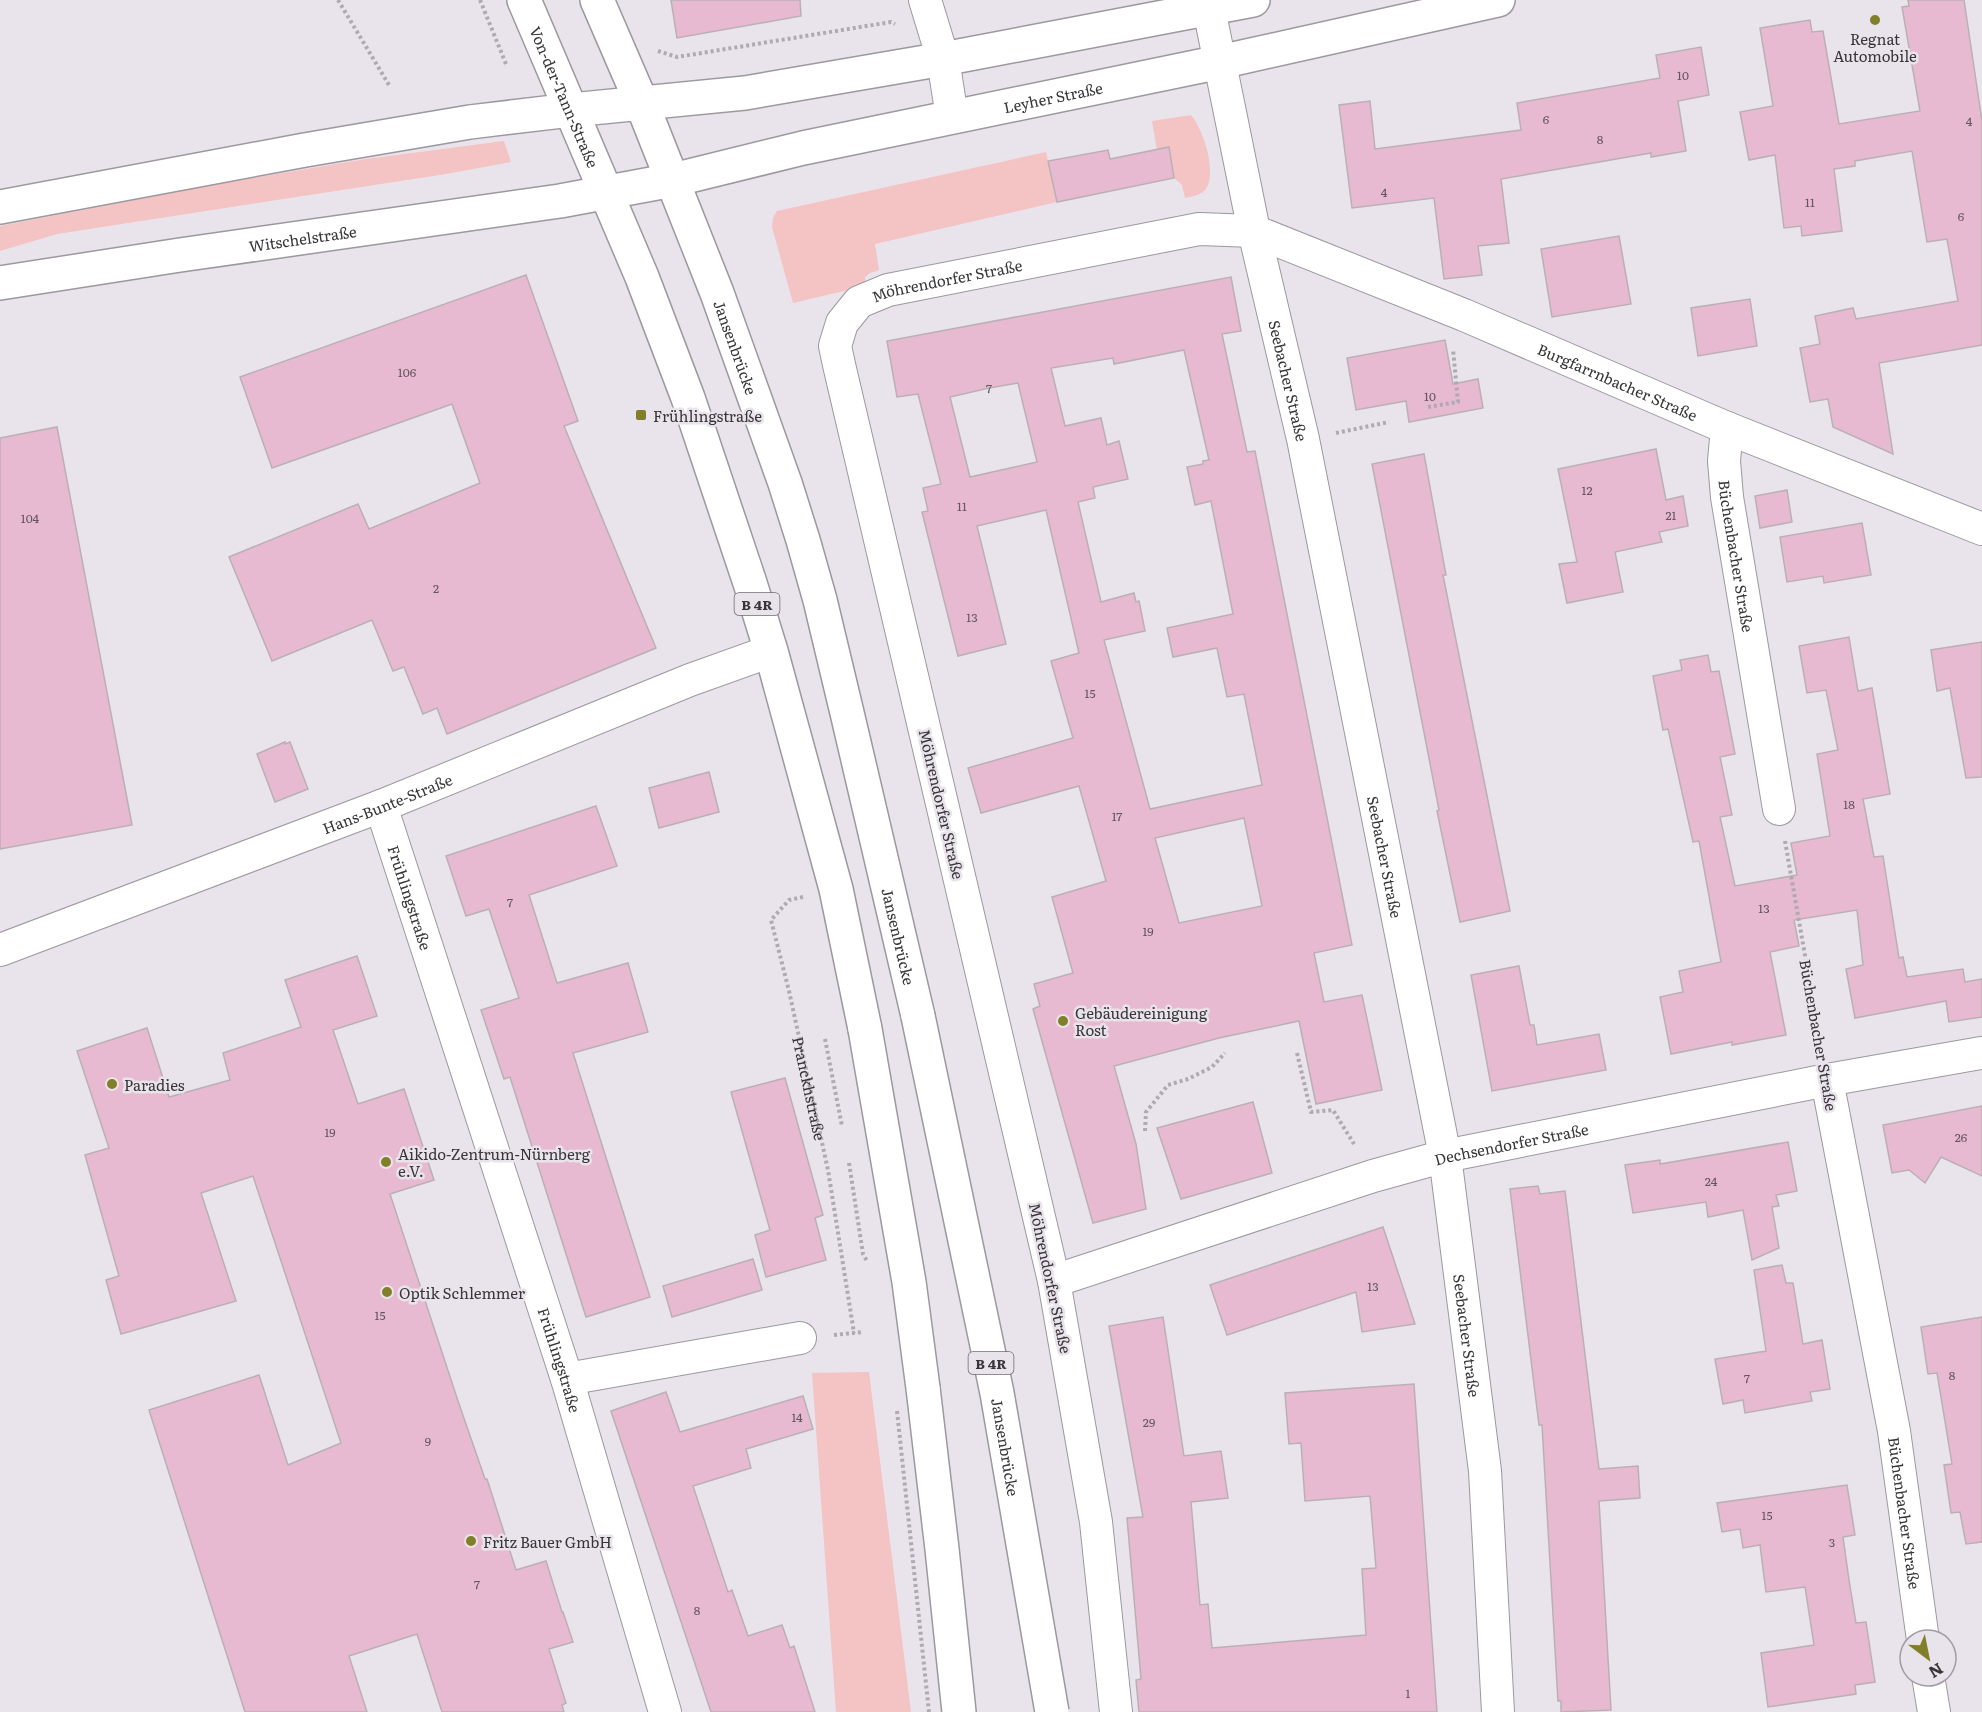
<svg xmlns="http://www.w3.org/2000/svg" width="1982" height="1712" viewBox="0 0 1982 1712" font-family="Literata,serif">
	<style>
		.green { fill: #f4c3c3 }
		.building { fill: #e8bad1; stroke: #bab0b4; stroke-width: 1.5; fill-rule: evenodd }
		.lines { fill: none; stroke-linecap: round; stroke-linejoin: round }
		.street-casing { stroke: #9d979f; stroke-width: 34 }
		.secondary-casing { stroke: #9d979f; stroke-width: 36 }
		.primary-casing { stroke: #9d979f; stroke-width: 36 }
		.path { stroke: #afaab1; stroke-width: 4; stroke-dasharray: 3 3; stroke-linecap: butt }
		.street { stroke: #fff; stroke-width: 32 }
		.secondary { stroke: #fff; stroke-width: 33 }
		.primary { stroke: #fff; stroke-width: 33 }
		.primary-bridge-casing { stroke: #9d979f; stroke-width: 36; stroke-linecap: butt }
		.path-bridge { stroke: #afaab1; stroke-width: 4; stroke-dasharray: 3 3; stroke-linecap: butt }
		.primary-bridge { stroke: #fff; stroke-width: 33 }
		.poi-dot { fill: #817f28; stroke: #e9e3eb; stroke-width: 2 }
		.labels { text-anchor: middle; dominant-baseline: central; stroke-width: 5; stroke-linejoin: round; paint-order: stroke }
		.number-label { font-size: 12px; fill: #63565e }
		.shield { fill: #e9e3eb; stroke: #6c696e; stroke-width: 1.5 }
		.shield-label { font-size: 14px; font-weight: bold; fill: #373538 }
		.poi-label { font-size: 15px; fill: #373538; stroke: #e9e3eb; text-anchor: start }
		.street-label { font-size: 15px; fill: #373538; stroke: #e9e3eb }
	</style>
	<rect width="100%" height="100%" fill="#e9e3eb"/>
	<g class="green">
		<path d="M1191 115C1203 128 1220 179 1203 192 1199 195 1190 197 1185 198L1182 185 1174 178 1169 148 1157 150 1152 121Z"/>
		<path d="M504 141 511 162 446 174 57 234 0 251V226L222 183 366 159Z"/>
		<path d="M1046 152 1057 202 875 244 879 270 870 273 865 277V286L793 303 772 227 773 218 777 211Z"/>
		<path d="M869 1372 911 1712H836L812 1373Z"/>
	</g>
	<g class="building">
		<path d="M671 0H800L801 16 677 38Z"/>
		<path d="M1908 0H1964L1982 121V345L1879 363 1893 454 1833 427 1828 399 1810 402 1800 348 1820 344 1815 316 1853 308 1856 319 1958 301 1947 239 1927 242 1912 151 1855 161V166L1834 169 1842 231 1802 236 1801 226 1784 228 1775 155 1749 160 1740 112 1773 106 1760 28 1810 20 1812 32 1823 31 1839 124 1920 111 1902 7 1909 6Z"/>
		<path d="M1701 47 1709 95 1678 101 1686 151 1651 157V153L1501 179 1509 243 1478 246 1482 275 1444 279 1434 198 1352 208 1339 105 1370 101 1375 149 1521 130 1517 103 1660 78 1656 55Z"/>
		<path d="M1169 147 1174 178 1057 202 1048 161 1108 150 1110 159Z"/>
		<path d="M1619 236 1631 304 1552 317 1541 249Z"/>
		<path d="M526 275 578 421 564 426 656 648 447 734 437 708 423 714 404 667 393 671 372 620 272 661 229 557 358 504 369 529 480 483 452 404 272 468 240 377Z"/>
		<path d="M1231 277 1241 331 1222 334 1247 452 1255 451 1352 945 1314 953 1324 1002 1362 995 1382 1090 1316 1104 1299 1021 1219 1038 1114 1066 1136 1144 1146 1209 1093 1223 1033 1009 1040 1006 1034 984 1073 973 1052 897 1106 881 1079 786 981 813 968 768 1073 738 1051 661 1079 653 1046 510 977 526 1006 644 958 656 922 512 928 511 923 488 941 484 918 394 897 397 887 341ZM1184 350 1209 460 1203 461V464L1187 467 1195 505 1211 501 1233 614 1167 628 1173 657 1217 648 1227 697 1244 694 1262 785 1150 809 1104 640 1145 631 1139 601 1136 602 1134 593 1101 602 1078 502 1095 498 1093 487 1128 479 1119 441 1107 445 1101 418 1065 426 1051 368 1113 358 1114 364ZM1018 383 1037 462 970 477 950 397 989 388ZM1244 818 1262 906 1179 923 1155 838Z"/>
		<path d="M1750 299 1757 346 1698 356 1691 308Z"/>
		<path d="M1445 340 1453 384 1478 379 1483 408 1409 422 1406 401 1356 410 1347 358Z"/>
		<path d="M57 427 132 825 0 849V438Z"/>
		<path d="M1656 449 1666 500 1683 496 1688 526 1659 532 1662 542 1615 552 1623 592 1567 603 1559 564 1577 562 1558 469Z"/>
		<path d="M1424 454 1446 575H1443L1510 911 1460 922 1437 811 1439 810 1372 464Z"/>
		<path d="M1787 490 1792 522 1760 528 1755 496Z"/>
		<path d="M1862 523 1871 575 1824 583 1823 576 1787 582 1780 537Z"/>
		<path d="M1849 637 1858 691 1872 688 1890 794 1863 799 1874 857 1883 856 1899 958 1903 957 1907 977 1963 969 1965 982 1982 979V1017L1949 1022 1946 1001 1855 1018 1846 969 1863 965 1857 910 1794 920 1799 946 1770 952 1786 1035 1732 1045V1042L1671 1054 1660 997 1683 992 1679 971 1721 962 1699 841 1693 842 1668 729 1663 730 1653 676 1682 670 1680 660 1708 655 1711 672 1719 671 1735 754 1720 757 1732 815 1720 817 1735 886 1797 875 1791 843 1830 836 1817 754 1838 750 1826 690 1807 693 1799 646Z"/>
		<path d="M1982 642V777L1966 778 1950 688 1937 691 1931 650Z"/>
		<path d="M285 742V744L290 742 308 789 275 802 257 754Z"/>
		<path d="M709 772 719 812 659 828 649 788Z"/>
		<path d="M596 806 617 866 529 895 557 983 628 963 648 1032 573 1053 650 1297 586 1317 510 1077 504 1079 481 1010 519 998 489 909 466 916 446 856Z"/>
		<path d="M357 956 377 1016 333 1030 358 1104 404 1089 434 1180 390 1194 458 1401 485 1479H487L516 1570 546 1561 562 1612H563L573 1642 549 1649 566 1703 562 1705 564 1712H442L417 1634 349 1656 367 1712H245L149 1410 259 1375 288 1465 341 1443 253 1176 201 1193 236 1301 121 1334 106 1280 119 1276 85 1155 109 1148 77 1051 147 1028 169 1097 230 1080 223 1053 301 1027 285 980Z"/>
		<path d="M1519 966 1530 1025H1534L1537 1045 1599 1034 1606 1070 1492 1091 1471 975Z"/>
		<path d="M785 1078 823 1215 815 1218 826 1260 766 1277 755 1235 770 1230 731 1092Z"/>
		<path d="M1253 1102 1272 1173 1181 1199 1157 1128Z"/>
		<path d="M1982 1106V1176L1941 1157 1925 1183 1909 1170 1892 1173 1883 1125Z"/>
		<path d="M1788 1142 1797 1191 1776 1195 1779 1206 1772 1207 1779 1248 1752 1260 1743 1210 1708 1217 1706 1202 1633 1213 1625 1165 1660 1160V1164Z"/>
		<path d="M1538 1186 1540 1194 1565 1191 1599 1469 1638 1466 1640 1498 1599 1501 1611 1710 1561 1712V1701H1558L1542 1425H1539L1510 1189Z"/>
		<path d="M1383 1227 1415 1324 1362 1332 1356 1292 1227 1335 1210 1285Z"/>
		<path d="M753 1259 762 1290 672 1317 663 1286Z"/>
		<path d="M1782 1265 1786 1283H1793L1803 1344 1822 1340 1830 1389 1810 1392 1812 1401 1745 1413 1743 1400 1723 1404 1715 1359 1766 1351 1754 1270Z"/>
		<path d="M1163 1317 1184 1456 1221 1451 1228 1498 1191 1502 1200 1605 1208 1604 1212 1648 1366 1635 1362 1569 1376 1568 1370 1496 1305 1501 1301 1443 1289 1444 1285 1393 1414 1384 1437 1712H1139L1136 1680 1141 1679 1127 1518 1143 1517 1109 1326Z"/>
		<path d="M1982 1317V1542L1966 1544 1960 1512 1951 1513 1944 1465 1952 1464 1937 1373 1928 1374 1921 1327Z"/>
		<path d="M666 1392 680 1432 803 1396 813 1429 746 1449 751 1468 693 1486 728 1592 732 1590 748 1636 782 1625 790 1648 794 1646 815 1712H711L611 1411Z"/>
		<path d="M1847 1485 1855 1535 1843 1537 1849 1580 1856 1623 1866 1622 1875 1682 1855 1685 1856 1694 1768 1707 1761 1653 1814 1645 1805 1587 1766 1592 1760 1545 1743 1548 1740 1529 1722 1532 1717 1503Z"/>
	</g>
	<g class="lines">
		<defs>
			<g id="street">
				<path d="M925 0 943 59 952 117"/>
				<path id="s2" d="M1209 9 1254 231 1303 439 1445 1156 1485 1471 1498 1712"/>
				<path id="s3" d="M1727 428 1724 461 1727 497 1779 809"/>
				<path id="s4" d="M381 806 567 1379 665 1712"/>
				<path id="s5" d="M0 950 381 806 690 680 771 651"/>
				<path id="s6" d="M1827 1080 1894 1431 1923 1640"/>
				<path id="s7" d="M1054 1281 1373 1176 1445 1156 1827 1080 1981 1053"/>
				<path d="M567 1379 800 1338"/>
				<path d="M1928 1676 1934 1712"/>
				<path id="s8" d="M1116 1712 1096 1522 1054 1281 840 369 835 346 842 323 859 302 888 290 1199 229 1254 231 1464 315 1727 428 1982 529"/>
			</g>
			<g id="secondary">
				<path d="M0 207 305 150 470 122 571 110 745 93 943 59 1253 0"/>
				<path id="s9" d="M0 283 180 255 560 201 673 180 803 148 1220 62 1498 0"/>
			</g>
			<g id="primary">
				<path id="s10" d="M524 0 642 277 688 398 750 583 771 651 836 889 865 1029"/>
				<path id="s11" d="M597 0 642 104 717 293 785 483 803 540 820 600 848 717 918 1016"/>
				<path d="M923 1388 942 1549 959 1712"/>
			</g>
		</defs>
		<use href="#street" class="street-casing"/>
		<use href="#secondary" class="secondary-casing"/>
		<use href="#primary" class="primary-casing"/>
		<g class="path">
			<path d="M338 0 389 85"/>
			<path d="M480 0 506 64"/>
			<path d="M658 51 677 57 891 22 895 24"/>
			<path d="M1428 407 1458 402 1453 349"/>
			<path d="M1336 433 1389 422"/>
			<path d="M1785 841 1821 1047"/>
			<path id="s1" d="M803 897 789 900 771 920 789 991 828 1170 854 1333"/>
			<path d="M1297 1053 1311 1112 1333 1110 1354 1144"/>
			<path d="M1145 1131 1146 1112 1168 1085 1188 1079 1212 1067 1225 1053"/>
			<path d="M834 1335 863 1332"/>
		</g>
		<use href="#street" class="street"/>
		<use href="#secondary" class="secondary"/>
		<use href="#primary" class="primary"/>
		<defs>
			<g id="primary-bridge">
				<path id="s12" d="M918 1016 997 1393 1052 1712"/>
				<path d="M865 1029 909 1282 923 1388"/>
			</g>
		</defs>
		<use href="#primary-bridge" class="primary-bridge-casing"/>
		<g class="path-bridge">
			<path d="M825 1039 842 1126"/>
			<path d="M849 1163 863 1254 867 1261"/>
			<path d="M897 1411 929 1712"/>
		</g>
		<use href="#primary-bridge" class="primary-bridge"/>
	</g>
	<g class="poi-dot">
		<circle cx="1875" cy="20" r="6"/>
		<rect x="635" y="409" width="12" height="12" rx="3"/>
		<circle cx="1063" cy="1021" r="6"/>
		<circle cx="112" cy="1084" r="6"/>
		<circle cx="386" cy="1162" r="6"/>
		<circle cx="387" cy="1292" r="6"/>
		<circle cx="471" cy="1541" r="6"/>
	</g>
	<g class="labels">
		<g class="number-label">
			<text x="1683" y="75">10</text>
			<text x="1546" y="119">6</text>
			<text x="1969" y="121">4</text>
			<text x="1600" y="139">8</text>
			<text x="1384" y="192">4</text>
			<text x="1810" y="202">11</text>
			<text x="1961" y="216">6</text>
			<text x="407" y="372">106</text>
			<text x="989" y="388">7</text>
			<text x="1430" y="396">10</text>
			<text x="1587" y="490">12</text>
			<text x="962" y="506">11</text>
			<text x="1671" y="515">21</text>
			<text x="30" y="518">104</text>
			<text x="436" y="588">2</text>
			<text x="972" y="617">13</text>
			<text x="1090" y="693">15</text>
			<text x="1849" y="804">18</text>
			<text x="1117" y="816">17</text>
			<text x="510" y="902">7</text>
			<text x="1764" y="908">13</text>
			<text x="1148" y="931">19</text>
			<text x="330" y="1132">19</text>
			<text x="1961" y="1137">26</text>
			<text x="1711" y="1181">24</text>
			<text x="1373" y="1286">13</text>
			<text x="380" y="1315">15</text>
			<text x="1952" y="1375">8</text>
			<text x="1747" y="1378">7</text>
			<text x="797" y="1417">14</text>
			<text x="1149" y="1422">29</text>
			<text x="428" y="1441">9</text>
			<text x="1767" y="1515">15</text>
			<text x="1832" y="1542">3</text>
			<text x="477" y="1584">7</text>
			<text x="697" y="1610">8</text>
			<text x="1408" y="1693">1</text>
		</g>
		<g class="shield">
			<rect x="734.5" y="593" width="45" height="22" rx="4.5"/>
			<rect x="968.5" y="1352" width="45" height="22" rx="4.5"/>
		</g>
		<g class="shield-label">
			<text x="757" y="604">B 4R</text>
			<text x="991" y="1363">B 4R</text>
		</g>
		<g class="poi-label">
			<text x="1875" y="38" text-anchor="middle">Regnat<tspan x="1875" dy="17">Automobile</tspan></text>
			<text x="653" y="415">Frühlingstraße</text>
			<text x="1075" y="1012">Gebäudereinigung<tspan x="1075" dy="17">Rost</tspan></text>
			<text x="124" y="1084">Paradies</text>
			<text x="398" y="1153">Aikido-Zentrum-Nürnberg<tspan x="398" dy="17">e.V.</tspan></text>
			<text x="399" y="1292">Optik Schlemmer</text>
			<text x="483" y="1541">Fritz Bauer GmbH</text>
		</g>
		<g class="street-label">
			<text stroke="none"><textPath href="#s10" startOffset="105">Von-der-Tann-Straße</textPath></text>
			<text stroke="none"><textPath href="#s9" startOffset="1070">Leyher Straße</textPath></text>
			<text stroke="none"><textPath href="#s9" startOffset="306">Witschelstraße</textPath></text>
			<text stroke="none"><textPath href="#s8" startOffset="1538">Möhrendorfer Straße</textPath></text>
			<text stroke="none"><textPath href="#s11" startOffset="374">Jansenbrücke</textPath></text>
			<text stroke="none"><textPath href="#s2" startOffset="380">Seebacher Straße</textPath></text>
			<text stroke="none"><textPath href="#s8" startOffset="2244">Burgfarrnbacher Straße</textPath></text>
			<text stroke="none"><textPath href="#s3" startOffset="129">Büchenbacher Straße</textPath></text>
			<text stroke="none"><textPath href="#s5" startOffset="414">Hans-Bunte-Straße</textPath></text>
			<text transform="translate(942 804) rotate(77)">Möhrendorfer Straße</text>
			<text stroke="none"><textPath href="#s2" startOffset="866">Seebacher Straße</textPath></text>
			<text stroke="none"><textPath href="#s4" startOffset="96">Frühlingstraße</textPath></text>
			<text stroke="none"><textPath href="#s11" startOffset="986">Jansenbrücke</textPath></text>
			<text transform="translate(1819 1035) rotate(80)">Büchenbacher Straße</text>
			<text stroke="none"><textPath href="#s1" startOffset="214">Pranckhstraße</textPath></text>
			<text stroke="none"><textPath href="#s7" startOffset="478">Dechsendorfer Straße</textPath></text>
			<text transform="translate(1051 1278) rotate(78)">Möhrendorfer Straße</text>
			<text stroke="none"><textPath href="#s2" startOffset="1352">Seebacher Straße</textPath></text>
			<text stroke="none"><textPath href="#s4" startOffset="582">Frühlingstraße</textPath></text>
			<text stroke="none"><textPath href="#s12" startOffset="440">Jansenbrücke</textPath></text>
			<text stroke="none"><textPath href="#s6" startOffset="440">Büchenbacher Straße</textPath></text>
		</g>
	</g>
	<g transform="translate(1928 1658) rotate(148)"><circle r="28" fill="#e9e3eb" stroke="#a29da3" stroke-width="1.5"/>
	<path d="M0-4.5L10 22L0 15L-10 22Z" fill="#817f28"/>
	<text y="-9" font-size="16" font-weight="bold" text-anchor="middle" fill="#373538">N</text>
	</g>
</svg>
